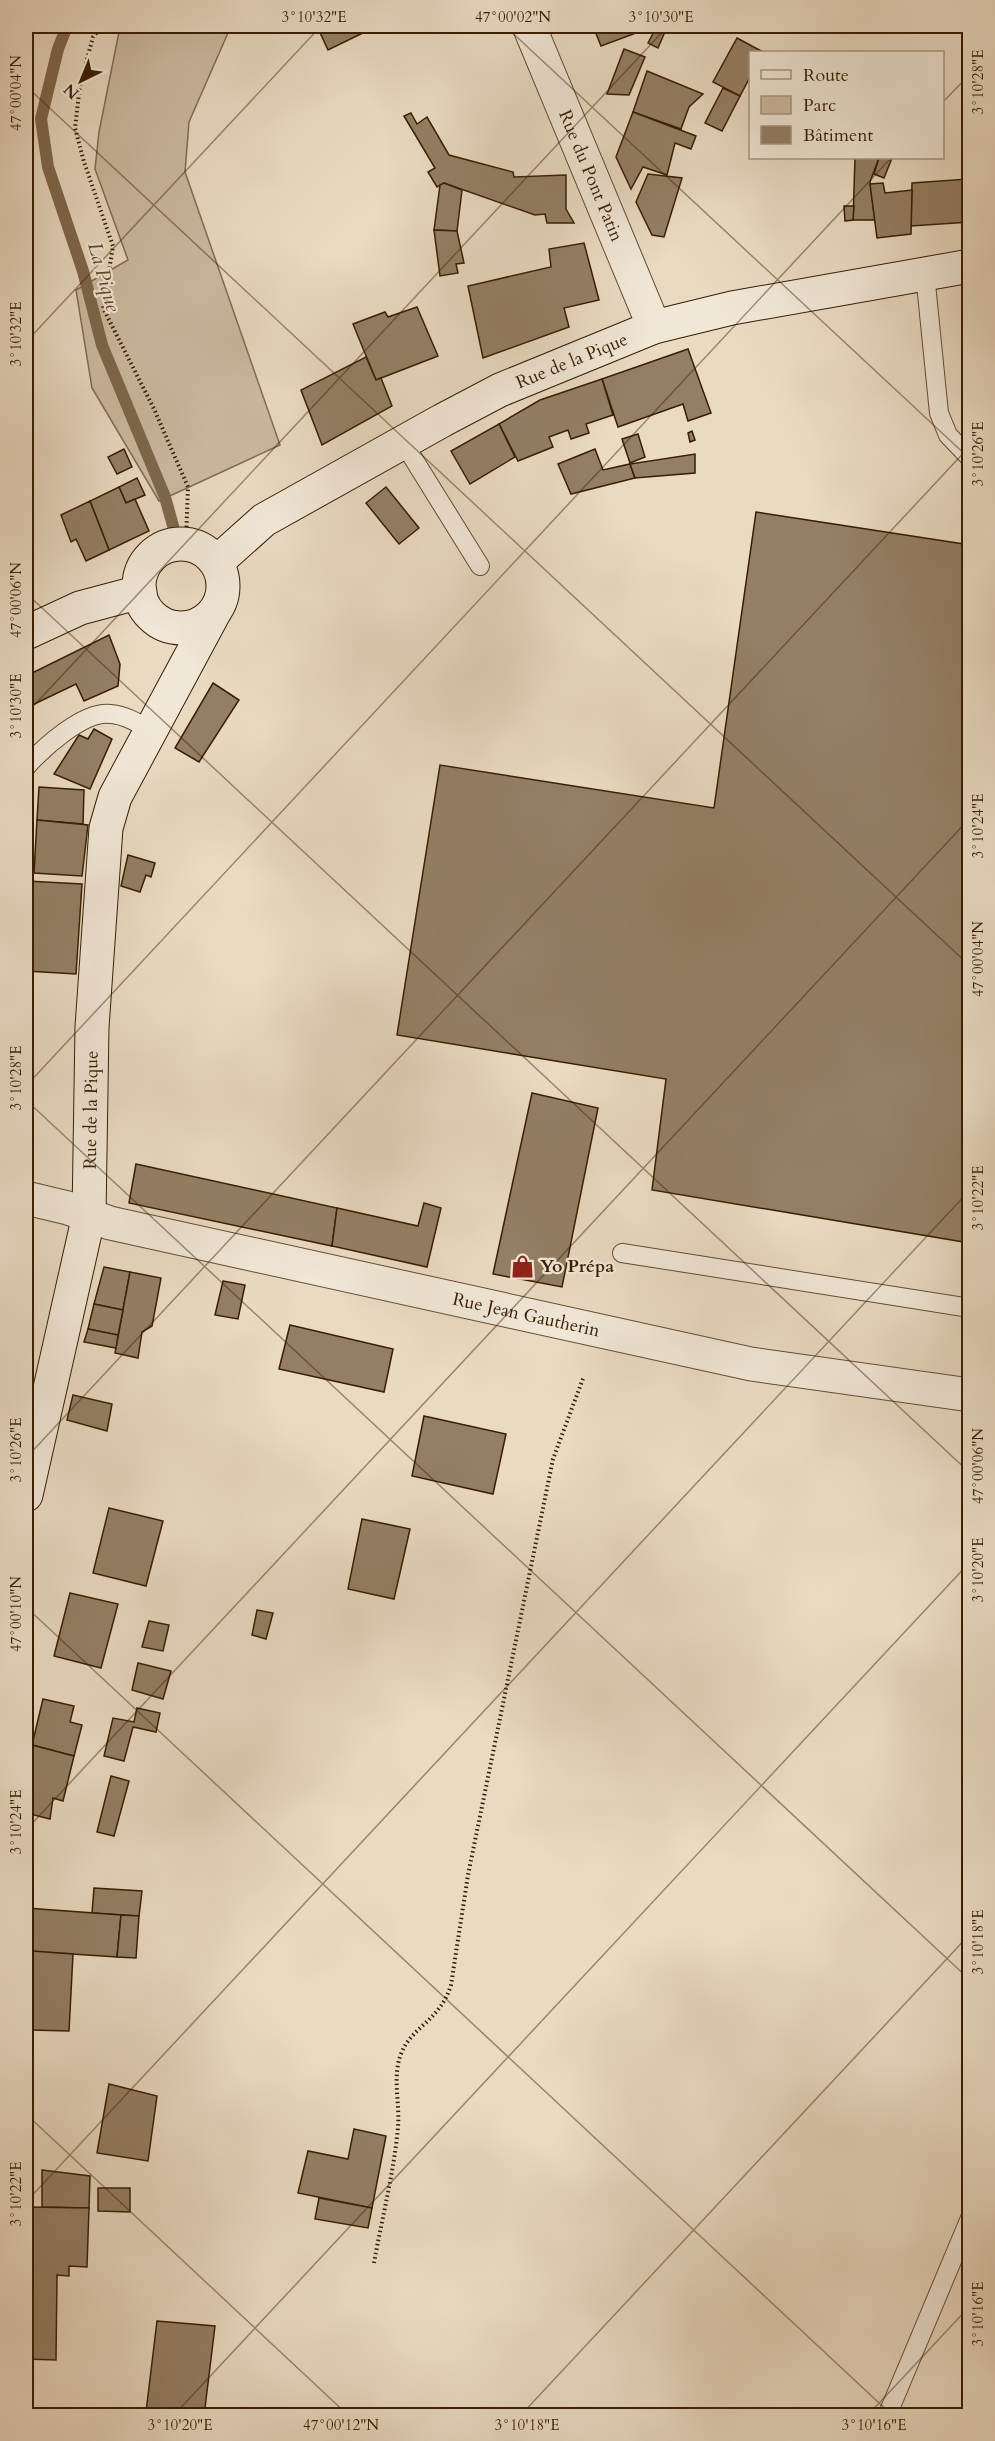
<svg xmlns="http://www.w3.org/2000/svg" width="995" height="2441" viewBox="0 0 995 2441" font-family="Cardo,serif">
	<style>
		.green { fill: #ccbaa1; stroke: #826c51; stroke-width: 1.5 }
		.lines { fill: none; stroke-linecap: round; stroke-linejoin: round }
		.stream { stroke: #7e684d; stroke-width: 12 }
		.building { fill: #947f65; stroke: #371d01; stroke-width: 1.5 }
		.lane-casing { stroke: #644c31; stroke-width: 20 }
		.street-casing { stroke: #644c31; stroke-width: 35 }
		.secondary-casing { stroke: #371d01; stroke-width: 35 }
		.path { stroke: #371d01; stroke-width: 4; stroke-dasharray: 1.5 3; stroke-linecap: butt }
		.lane { stroke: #f1e7d7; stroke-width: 18 }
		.street { stroke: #f1e7d7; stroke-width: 33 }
		.secondary { stroke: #f1e7d7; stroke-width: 33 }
		.ticks { fill: none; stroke: #371d01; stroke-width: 1.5; stroke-opacity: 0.45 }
		.labels { text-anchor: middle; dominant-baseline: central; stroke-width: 4.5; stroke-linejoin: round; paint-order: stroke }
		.street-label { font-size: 18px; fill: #371d01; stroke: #f1e7d7 }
		.poi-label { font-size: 18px; font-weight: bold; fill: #371d01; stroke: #f1e7d7; text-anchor: start }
		.water-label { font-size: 20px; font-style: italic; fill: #60492d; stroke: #f1e7d7 }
		.neatline { fill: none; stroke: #371d01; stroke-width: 2 }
		.ticks-label { font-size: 15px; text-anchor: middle; fill: #371d01 }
	</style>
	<rect width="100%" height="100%" fill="#eadac2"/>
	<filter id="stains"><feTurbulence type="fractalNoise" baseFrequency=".00333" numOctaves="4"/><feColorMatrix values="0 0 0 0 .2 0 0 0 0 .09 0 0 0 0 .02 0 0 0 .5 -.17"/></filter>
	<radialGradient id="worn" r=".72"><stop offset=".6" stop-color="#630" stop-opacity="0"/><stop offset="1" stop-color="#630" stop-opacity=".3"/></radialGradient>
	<path class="green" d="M117 26H231L189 122 185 172 280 445 159 501 92 388 76 290 128 260 95 169 99 132 120 27Z"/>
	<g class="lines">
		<path class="stream" d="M67 26 58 49 41 119 48 167 83 271 102 345 165 497 175 533"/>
	</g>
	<g class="building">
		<path d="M317 26H377L328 50Z"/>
		<path d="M593 26H645L647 29 601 46Z"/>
		<path d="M657 26 667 27 658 48 648 43Z"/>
		<path d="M737 38 763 52H750V77L740 96 713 82Z"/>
		<path d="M624 49 645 57 629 95 607 94Z"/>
		<path d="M647 71 703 94 689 107 681 129 633 112Z"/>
		<path d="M723 88 740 96 722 131 705 123Z"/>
		<path d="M633 112 696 136 691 149 675 143 667 175 643 167 631 189 616 157Z"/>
		<path d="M411 113 417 124 427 117 449 155 513 172 514 177 566 175V209L574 223H547L545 214 535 215 444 183 437 187 428 172 435 168 404 116Z"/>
		<path d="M855 158H879L870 182 875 220H853Z"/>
		<path d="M879 158H892L884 178 874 174Z"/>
		<path d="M648 174 682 178 664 237 652 235 636 202Z"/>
		<path d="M968 179 970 222 911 226 912 183Z"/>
		<path d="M968 181H970V221L968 186Z"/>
		<path d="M444 183 462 190 457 231 434 230 440 185Z"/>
		<path d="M883 183 885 193 912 190 911 234 877 238 870 184Z"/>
		<path d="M844 206H854L853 220 845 221Z"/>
		<path d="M434 230 457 231 464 263 456 264 458 273 440 276Z"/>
		<path d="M584 243 599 300 564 308 569 327 483 358 468 286 551 267 549 249Z"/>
		<path d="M417 307 438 356 376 380 353 324 385 312 388 317Z"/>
		<path d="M688 349 711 413 688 421 683 404 618 427 602 379Z"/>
		<path d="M366 357 376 380 381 378 392 406 322 445 301 390Z"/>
		<path d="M602 379 613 415 586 424 589 433 571 439 568 430 549 437 553 447 518 461 499 424 540 400Z"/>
		<path d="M499 424 515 457 470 484 451 451Z"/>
		<path d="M692 431 695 440 690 442 688 433Z"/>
		<path d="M638 434 645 457 630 463 622 439Z"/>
		<path d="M124 449 132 467 117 474 108 457Z"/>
		<path d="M595 449 603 470 630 464 635 478 571 494 558 464Z"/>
		<path d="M695 454V473L635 478 630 464Z"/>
		<path d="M137 478 145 495 126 503 119 487Z"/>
		<path d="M119 487 126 503 135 499 149 531 109 550 90 501Z"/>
		<path d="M386 487 419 528 399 544 366 503Z"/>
		<path d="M90 501 109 550 86 561 76 539 71 542 61 515Z"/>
		<path d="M756 512 970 545V1243L652 1190 666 1079 397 1035 440 765 714 808Z"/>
		<path d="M109 635 120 664 118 686 84 701 76 684 26 708V676Z"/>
		<path d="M213 683 239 700 199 762 175 748Z"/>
		<path d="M94 729 112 739 90 789 54 774 79 735 88 739Z"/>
		<path d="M39 787 84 790 83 824 37 820Z"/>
		<path d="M37 820 88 825 82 876 34 873Z"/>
		<path d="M128 855 155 863 151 877 146 875 140 892 121 886Z"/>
		<path d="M26 881 82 884 76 974 26 971Z"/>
		<path d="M532 1093 598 1108 562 1287 493 1274Z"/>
		<path d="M136 1164 337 1208 332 1246 129 1203Z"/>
		<path d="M424 1203 441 1208 427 1267 332 1246 337 1208 418 1226Z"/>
		<path d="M104 1267 130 1272 123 1310 94 1304Z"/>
		<path d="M130 1272 161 1278 152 1326 142 1332 138 1358 115 1353Z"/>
		<path d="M223 1281 245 1285 238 1319 215 1315Z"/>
		<path d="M94 1304 123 1310 118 1335 88 1329Z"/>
		<path d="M290 1325 393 1349 384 1392 279 1369Z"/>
		<path d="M88 1329 118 1335 116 1348 84 1342Z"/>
		<path d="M73 1395 112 1404 107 1431 67 1420Z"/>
		<path d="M424 1416 506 1434 493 1494 412 1476Z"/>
		<path d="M109 1508 163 1521 146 1586 93 1573Z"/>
		<path d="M362 1519 410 1529 394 1599 348 1589Z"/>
		<path d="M70 1593 118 1604 101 1668 54 1656Z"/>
		<path d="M257 1610 273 1613 266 1639 252 1635Z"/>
		<path d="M149 1621 169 1625 163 1651 142 1647Z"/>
		<path d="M138 1663 171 1671 163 1699 132 1690Z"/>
		<path d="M43 1699 74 1706 70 1722 82 1725 74 1756 32 1745Z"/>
		<path d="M137 1708 160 1713 156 1732 133 1727 124 1761 104 1756 113 1718 134 1722Z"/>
		<path d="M32 1745 74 1756 63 1801 53 1798 50 1819 26 1813V1773Z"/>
		<path d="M111 1776 129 1781 114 1836 97 1832Z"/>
		<path d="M94 1888 142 1891 139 1916 92 1913Z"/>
		<path d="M26 1908 121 1915 117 1957 26 1951Z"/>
		<path d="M121 1915 139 1916 136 1958 117 1957Z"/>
		<path d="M32 1951 73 1954 69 2031 30 2030Z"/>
		<path d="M109 2084 157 2096 148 2161 97 2153Z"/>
		<path d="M354 2129 386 2136 372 2208 298 2193 308 2151 348 2159Z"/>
		<path d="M42 2170 90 2176 89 2208 42 2207Z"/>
		<path d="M98 2188H130V2212L98 2211Z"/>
		<path d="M319 2198 372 2208 368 2228 315 2219Z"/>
		<path d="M26 2207 89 2208 87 2267 69 2266V2276L57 2275 56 2360 26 2359Z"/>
		<path d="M157 2321 215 2326 204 2416 146 2412Z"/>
	</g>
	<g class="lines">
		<defs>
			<g id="lane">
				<path d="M925 274 939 413 948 435 970 458"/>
				<path d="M403 442 480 566"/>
				<path d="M26 767C43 748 84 710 111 714 125 715 138 723 150 730"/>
				<path d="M622 1253 970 1308"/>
				<path d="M887 2416 970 2218"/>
			</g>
			<g id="street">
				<path id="s1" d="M529 26 654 327"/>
				<path id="s2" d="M26 1198 68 1208 110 1223 751 1364 970 1395"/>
			</g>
			<g id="secondary">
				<circle cx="181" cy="586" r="42"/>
				<path id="s3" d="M217 562 264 520 443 420 500 390 654 327 732 308 970 266"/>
				<path d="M26 633 80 608 140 592"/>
				<path id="s4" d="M26 1495 89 1215 92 1027 106 828 115 797 215 611"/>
			</g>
		</defs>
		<use href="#lane" class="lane-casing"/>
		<use href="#street" class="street-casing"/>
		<use href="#secondary" class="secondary-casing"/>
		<g class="path">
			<path d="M102 26 93 37 80 85 75 128 84 162 113 246 103 308 154 409 188 487 186 540"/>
			<path d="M374 2263C382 2218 394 2172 398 2127 400 2103 392 2077 401 2054 411 2027 440 2021 451 1985L468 1875 553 1459 584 1376"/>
		</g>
		<use href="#lane" class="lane"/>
		<use href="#street" class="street"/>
		<use href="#secondary" class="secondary"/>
	</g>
	<path class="ticks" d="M505 26 970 459M26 86 970 966M942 103 970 74M26 342 321 26M26 593 970 1473M26 714 668 26M26 1086 891 158M26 1100 970 1980M26 1458 970 446M26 1607 893 2416M26 1830 970 818M26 2114 349 2416M26 2202 970 1190M173 2416 970 1562M520 2416 970 1934M867 2416 970 2306"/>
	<defs>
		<symbol id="shop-bare" viewBox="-9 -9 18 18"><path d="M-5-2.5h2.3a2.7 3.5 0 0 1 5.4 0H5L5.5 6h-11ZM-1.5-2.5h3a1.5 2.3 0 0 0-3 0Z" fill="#8f2418" stroke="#f1e7d7" stroke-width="2.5" paint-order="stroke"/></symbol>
	</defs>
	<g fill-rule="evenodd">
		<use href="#shop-bare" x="506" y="1250" width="33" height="33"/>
	</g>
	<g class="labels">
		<g class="street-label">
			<text stroke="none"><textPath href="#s1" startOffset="162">Rue du Pont Patin</textPath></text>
			<text stroke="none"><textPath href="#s3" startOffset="410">Rue de la Pique</textPath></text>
			<text stroke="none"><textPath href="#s4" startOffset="392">Rue de la Pique</textPath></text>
			<text stroke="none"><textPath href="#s2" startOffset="514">Rue Jean Gautherin</textPath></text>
		</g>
		<g class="poi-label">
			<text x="540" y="1266">Yo Prépa</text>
		</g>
		<g class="water-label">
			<text transform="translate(104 277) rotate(74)">La Pique</text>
		</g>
	</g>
	<rect width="995" height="2441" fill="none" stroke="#eadac2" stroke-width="66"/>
	<rect x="749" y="51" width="195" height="108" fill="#f1e7d7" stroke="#a79681" stroke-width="1.5"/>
	<rect x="761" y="70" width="30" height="9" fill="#f1e7d7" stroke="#a79681" stroke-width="1.5"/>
	<text x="803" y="81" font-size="18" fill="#371d01">Route</text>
	<rect x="761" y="96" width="30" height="18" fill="#ccbaa1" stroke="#a79681" stroke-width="1.5"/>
	<text x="803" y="111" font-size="18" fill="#371d01">Parc</text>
	<rect x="761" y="126" width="30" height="18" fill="#947f65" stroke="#a79681" stroke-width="1.5"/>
	<text x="803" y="141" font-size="18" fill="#371d01">Bâtiment</text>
	<g transform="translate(81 81) rotate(223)" stroke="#f1e7d7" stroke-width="4.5" paint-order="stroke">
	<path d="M0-4.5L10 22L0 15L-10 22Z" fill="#371d01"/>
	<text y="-9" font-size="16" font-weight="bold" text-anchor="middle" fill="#371d01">N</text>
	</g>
	<rect x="33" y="33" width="929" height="2375" class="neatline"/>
	<g class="ticks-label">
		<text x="314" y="22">3°10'32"E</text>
		<text x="513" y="22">47°00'02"N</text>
		<text x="661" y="22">3°10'30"E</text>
		<text transform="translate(978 82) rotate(-90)" y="5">3°10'28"E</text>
		<text transform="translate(16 93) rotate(-90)" y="5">47°00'04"N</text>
		<text transform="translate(16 334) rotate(-90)" y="5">3°10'32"E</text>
		<text transform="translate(978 454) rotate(-90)" y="5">3°10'26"E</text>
		<text transform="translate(16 600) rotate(-90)" y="5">47°00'06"N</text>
		<text transform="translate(16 706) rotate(-90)" y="5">3°10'30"E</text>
		<text transform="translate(978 826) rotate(-90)" y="5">3°10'24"E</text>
		<text transform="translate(978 959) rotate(-90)" y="5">47°00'04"N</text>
		<text transform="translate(16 1078) rotate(-90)" y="5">3°10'28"E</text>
		<text transform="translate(978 1198) rotate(-90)" y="5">3°10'22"E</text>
		<text transform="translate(16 1450) rotate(-90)" y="5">3°10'26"E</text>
		<text transform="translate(978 1466) rotate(-90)" y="5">47°00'06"N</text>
		<text transform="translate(978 1570) rotate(-90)" y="5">3°10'20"E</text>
		<text transform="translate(16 1614) rotate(-90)" y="5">47°00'10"N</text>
		<text transform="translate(16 1822) rotate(-90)" y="5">3°10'24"E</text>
		<text transform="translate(978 1942) rotate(-90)" y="5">3°10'18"E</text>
		<text transform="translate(16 2194) rotate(-90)" y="5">3°10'22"E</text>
		<text transform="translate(978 2314) rotate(-90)" y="5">3°10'16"E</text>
		<text x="180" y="2430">3°10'20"E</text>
		<text x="341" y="2430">47°00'12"N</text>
		<text x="527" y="2430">3°10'18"E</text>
		<text x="874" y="2430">3°10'16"E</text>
	</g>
	<rect width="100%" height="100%" filter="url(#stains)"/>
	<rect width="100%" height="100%" fill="url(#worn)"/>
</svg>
